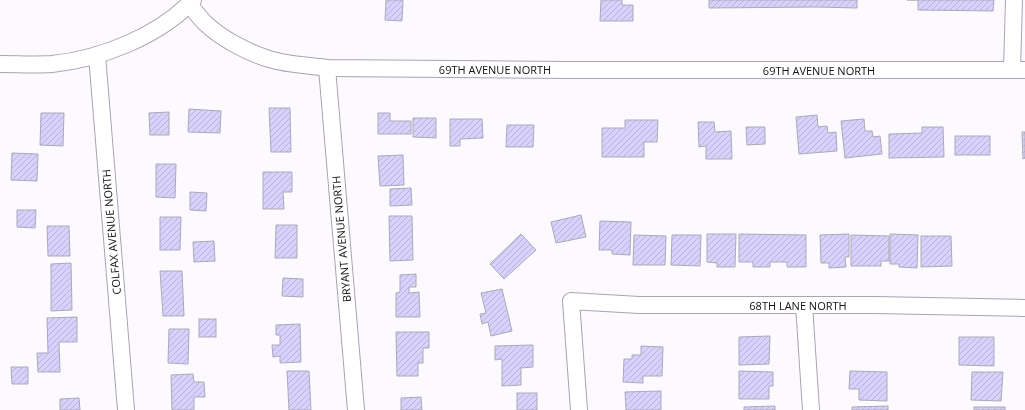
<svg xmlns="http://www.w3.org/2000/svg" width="1025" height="410" viewBox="0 0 1025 410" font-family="'Open Sans',sans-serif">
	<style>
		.building { fill: url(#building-hatch); stroke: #aba9b8 }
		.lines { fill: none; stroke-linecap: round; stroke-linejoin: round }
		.minor-casing { stroke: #aaa3b0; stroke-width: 18 }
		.minor { stroke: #fff; stroke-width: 16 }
		.labels { text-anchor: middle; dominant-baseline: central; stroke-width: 3; stroke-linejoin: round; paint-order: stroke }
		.street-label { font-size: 11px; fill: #131015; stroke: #fff }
	</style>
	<defs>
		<pattern id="building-hatch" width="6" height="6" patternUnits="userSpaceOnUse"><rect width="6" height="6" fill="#d7d1fc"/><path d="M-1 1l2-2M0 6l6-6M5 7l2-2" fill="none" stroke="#b8b2d7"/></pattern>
	</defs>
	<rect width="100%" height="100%" fill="#fcf9ff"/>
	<g class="building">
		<path d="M386 0H403L402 21 385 20Z"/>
		<path d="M601 0H622V5H633V21H600Z"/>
		<path d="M709 0H857V8L817 7 709 8Z"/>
		<path d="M907 0H994L993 11 918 10V0Z"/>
		<path d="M269 108H290L291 152H271Z"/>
		<path d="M189 109 221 111 220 133 188 132Z"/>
		<path d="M169 112V135H150L149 113Z"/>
		<path d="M41 113H64L63 146 40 145Z"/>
		<path d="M378 113H390V121H411V134H378Z"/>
		<path d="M817 115 818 127 827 126 828 133 836 132 837 151 799 154 796 117Z"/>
		<path d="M413 118H436V138L413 137Z"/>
		<path d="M450 119H482L483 138 460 139V146H450Z"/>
		<path d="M864 119 865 131H872L873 137 880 136 882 154 845 158 841 121Z"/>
		<path d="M625 120H658L657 142H644V157H602V128H625Z"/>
		<path d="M698 122H714L715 132 731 131 732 159H706V146L699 147Z"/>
		<path d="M507 125H534L533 147H506Z"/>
		<path d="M746 127H765V144L747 145Z"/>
		<path d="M922 127H943L944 157 889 158V134L922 133Z"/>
		<path d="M1022 132H1025V158L1023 159Z"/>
		<rect x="955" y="136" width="35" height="19"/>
		<path d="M12 153 38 154 37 181 11 180Z"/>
		<path d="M403 155 404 185 380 186 378 156Z"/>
		<path d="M156 164H176L175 198 156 197Z"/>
		<path d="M263 172H292V192H283L284 209H263Z"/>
		<path d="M411 188 412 205 390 206V189Z"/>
		<path d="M190 192 207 193 206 211 190 210Z"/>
		<path d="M17 210H36L35 228 17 227Z"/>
		<path d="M581 215 586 237 556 243 551 222Z"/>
		<path d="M389 216H412L413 260 390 261Z"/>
		<path d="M160 217H181L180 250H160Z"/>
		<path d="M600 221 631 222 630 255 612 254V250H599Z"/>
		<path d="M276 225H297V258H275Z"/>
		<path d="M47 226H69L70 256H48Z"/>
		<path d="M521 234 536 250 504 279 490 264Z"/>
		<path d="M707 234H736L735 267H717V263L707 262Z"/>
		<path d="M739 234 806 235V267H787V262H770V267H753V262H739Z"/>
		<path d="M849 234V257H845L846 267 829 268V263H821L820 235Z"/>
		<path d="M890 234 918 235 917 268 899 267V264H890Z"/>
		<path d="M634 235 666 236 665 265H633Z"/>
		<path d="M672 235H701L700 266 671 265Z"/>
		<path d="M851 235 889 236V261H881V266H851Z"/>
		<path d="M921 236H951L952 266 921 267Z"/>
		<path d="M214 241 215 261 194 262 193 242Z"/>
		<path d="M71 263 72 310 51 311V264Z"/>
		<path d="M160 271H182L184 316H163Z"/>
		<path d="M416 274V287H409V293L419 292 420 317H396V293L400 292V275Z"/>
		<path d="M283 278 303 279V297L282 296Z"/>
		<path d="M502 289 512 331 491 336 488 322 482 324 480 314 486 313 481 293Z"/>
		<path d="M77 317V342H59L60 372H38L37 353H48L47 318Z"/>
		<rect x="199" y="319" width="17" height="18"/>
		<path d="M300 324 301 362 280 363V356L273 357 272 345H280V335H276V325Z"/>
		<path d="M169 329H189L188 364 168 363Z"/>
		<path d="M396 332H429V348H423V363H418V376H397Z"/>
		<path d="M770 336 769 364 739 365V337Z"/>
		<path d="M959 337H994V366L959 365Z"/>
		<path d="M533 345V367L521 368V385L502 386V359L495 360V346Z"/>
		<path d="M641 346 663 347 662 376H643V383L623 382 624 359H632V355H641Z"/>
		<path d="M11 367H28V384H12Z"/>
		<path d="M287 371H309L311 410H289Z"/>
		<path d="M739 371 773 372V386H769V399H739Z"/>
		<path d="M850 371 887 372V401L859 400V389H849Z"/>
		<path d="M972 372H1003L1001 401 971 400Z"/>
		<path d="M193 374 194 382H204L205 397H194V410H172L171 375Z"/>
		<path d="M661 391V410H626L625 392Z"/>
		<rect x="517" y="393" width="20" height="17"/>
		<path d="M421 397 422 410H401V398Z"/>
		<path d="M79 398 80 410H60V399Z"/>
		<path d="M775 406V410H744V407Z"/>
		<path d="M888 406V410H852V407Z"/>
		<rect x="974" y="407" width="31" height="3"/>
	</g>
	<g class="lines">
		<defs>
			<g id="minor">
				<path d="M189 4C194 10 199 17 205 23 222 39 247 52 269 59 288 65 308 65 327 68L567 70H1025"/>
				<path d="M97 55 126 410"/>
				<path d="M0 64C17 64 35 65 52 64 101 59 159 36 193 0"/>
				<path d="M327 68 356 410"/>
				<path d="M1012 70 1014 0"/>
				<path d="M804 305 811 410"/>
				<path d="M579 410 571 301 639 305H875L1025 308"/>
			</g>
		</defs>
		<use href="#minor" class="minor-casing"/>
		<use href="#minor" class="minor"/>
	</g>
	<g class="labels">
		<g class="street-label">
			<text x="495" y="69">69TH AVENUE NORTH</text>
			<text x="819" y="70">69TH AVENUE NORTH</text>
			<text transform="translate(111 232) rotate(-95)">COLFAX AVENUE NORTH</text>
			<text transform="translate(341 239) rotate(-95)">BRYANT AVENUE NORTH</text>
			<text x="798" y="305">68TH LANE NORTH</text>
		</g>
	</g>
</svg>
